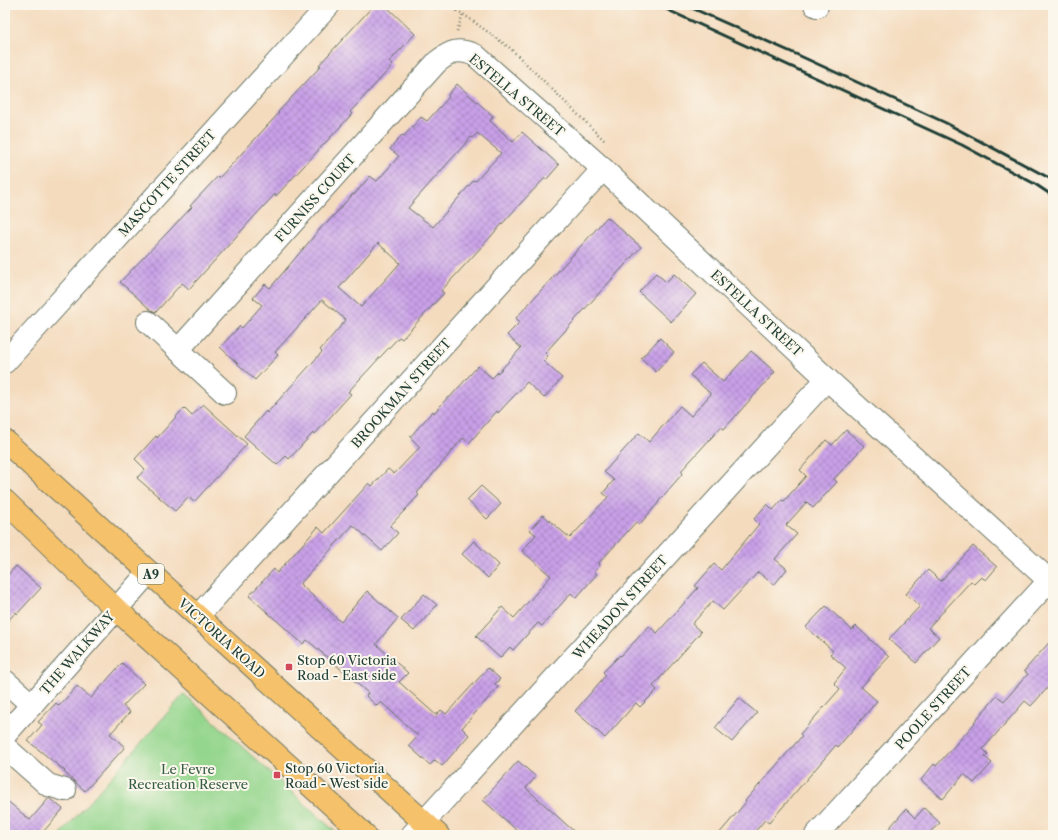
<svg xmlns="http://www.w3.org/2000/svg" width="1058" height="840" viewBox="0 0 1058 840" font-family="'Libre Caslon Text',serif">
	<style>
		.green { fill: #94d68d; stroke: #5a8a60 }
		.building { fill: url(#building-cross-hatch); fill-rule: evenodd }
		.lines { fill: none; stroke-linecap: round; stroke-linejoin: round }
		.minor-casing { stroke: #6a7464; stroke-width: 24 }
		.highway-casing { stroke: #6a7464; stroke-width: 24 }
		.path { stroke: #6a7464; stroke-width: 2.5; stroke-dasharray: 1 3; stroke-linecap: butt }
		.minor { stroke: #fff; stroke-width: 22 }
		.highway { stroke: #f5c16b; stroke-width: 22 }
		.rail { stroke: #1f3d34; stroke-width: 3 }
		.poi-dot { fill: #d1495b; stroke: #fbf7ec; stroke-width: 1.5 }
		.labels { text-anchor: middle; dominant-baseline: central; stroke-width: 4; stroke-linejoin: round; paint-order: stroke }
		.shield { fill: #fbf7ec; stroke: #61756b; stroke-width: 1 }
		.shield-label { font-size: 12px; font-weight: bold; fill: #1f3d34 }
		.street-label { font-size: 13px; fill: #1f3d34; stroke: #fbf7ec }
		.poi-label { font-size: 13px; fill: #1f3d34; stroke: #fbf7ec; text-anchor: start }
		.park-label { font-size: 13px; fill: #365c46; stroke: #fbf7ec }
	</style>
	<defs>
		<pattern id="building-cross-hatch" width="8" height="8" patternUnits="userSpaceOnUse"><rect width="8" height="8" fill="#c9a0e8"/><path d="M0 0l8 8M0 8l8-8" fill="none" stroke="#a384bd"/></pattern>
	</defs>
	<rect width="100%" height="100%" fill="#fbf7ec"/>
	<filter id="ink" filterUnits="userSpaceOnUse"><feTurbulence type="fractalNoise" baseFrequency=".025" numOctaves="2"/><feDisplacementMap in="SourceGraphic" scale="8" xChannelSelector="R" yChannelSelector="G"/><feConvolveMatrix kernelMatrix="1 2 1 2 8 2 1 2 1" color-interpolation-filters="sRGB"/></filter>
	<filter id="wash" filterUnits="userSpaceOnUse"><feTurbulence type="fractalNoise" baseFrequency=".012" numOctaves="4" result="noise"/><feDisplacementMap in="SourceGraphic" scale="16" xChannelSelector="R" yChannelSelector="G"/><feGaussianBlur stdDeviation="0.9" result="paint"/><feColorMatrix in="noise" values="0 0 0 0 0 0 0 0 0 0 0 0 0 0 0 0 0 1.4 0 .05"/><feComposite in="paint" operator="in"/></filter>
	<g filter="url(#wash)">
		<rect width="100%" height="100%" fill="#f4dbbe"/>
		<path class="green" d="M184 694 339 835H60Z"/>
		<g id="blocks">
			<g class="building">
				<path d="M374 5H385L415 34 389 62 393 65 350 112 352 114 341 126 276 196 275 194 252 219 189 289 182 283 156 312 151 310 120 282 192 207 190 206 205 190 218 176 219 178 279 113 278 112 321 66 319 65Z"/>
				<path d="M457 84 493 116 490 121 513 142 522 132 559 165 546 180 545 178 521 203 475 254 441 291 444 293 402 339 399 337 383 354 348 392 351 394 315 434 313 433 289 459 286 456 277 465 244 436 266 411 267 413 322 352 320 350 346 320 322 300 275 352 278 355 255 380 220 347 240 326 242 328 262 305 253 298 265 284 270 288 325 223 326 224 353 194 354 195 370 176 377 181 399 156 390 149 402 135 404 136 421 117 427 121 449 97 448 95ZM477 133 501 153 476 181 474 180 433 227 408 208 471 137 473 138ZM378 243 400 263 361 307 339 288Z"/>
				<path d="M607 217 641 247 545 353 548 356 543 361 562 378 544 398 527 382 498 413 497 411 469 443 463 438 417 493 419 495 390 526 398 533 382 551 353 525 300 584 341 622 367 591 398 618 376 644 408 673 399 682 436 715 441 710 446 714 488 668 500 679 495 684 498 687 462 728 469 735 442 766 435 760 430 765 409 746 418 736 381 702 377 706 366 696 368 693 328 658 307 640 303 644 249 596 274 569 277 573 318 527 324 533 369 483 372 486 388 469 394 474 420 447 410 437 433 411 434 413 448 397 449 398 478 366 492 378 498 372H499L521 348 507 335 520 322 516 318Z"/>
				<path d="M656 273 666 282 674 274 696 294 671 322 639 292Z"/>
				<path d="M660 338 674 352 656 372 641 358Z"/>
				<path d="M751 351 775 372 724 429 721 427 681 471 683 473 658 502H659L640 524 636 522 599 563 600 565 594 572 597 574 576 598 571 593 542 626 538 623 513 650 510 647 500 658 476 636 502 607 514 618 551 576 522 551 536 535 530 530 543 515 570 538 608 497 603 493 614 480 604 472 639 433 649 442 680 406 691 416 711 394 690 375 702 363 723 382Z"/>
				<path d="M203 404 247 444 194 502 188 497 175 511 137 478 145 469 135 459 156 436 157 438 184 408 192 416Z"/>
				<path d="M846 430 864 446 834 479 837 482 813 508 807 502 786 525 797 534 775 559 787 569 774 585 758 572 723 610 713 601 692 624 701 632 653 686 657 690 640 707 636 703 605 738 575 711 606 675 603 672 620 655 621 656 649 626 657 633 698 588 695 586 714 564 721 570 759 524 754 519 767 504 773 510 782 500 784 501 806 476 800 470 814 454 826 440 832 445Z"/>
				<path d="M481 486 501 504 487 519 467 500Z"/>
				<path d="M474 541 499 565 488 578 462 554Z"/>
				<path d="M973 546 997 567 986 580 981 577 974 584 971 581 928 628 939 637 916 663 889 639 920 606 906 594 928 570 941 581Z"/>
				<path d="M16 566 41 588 17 614 16 612 5 624V578Z"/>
				<path d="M424 594 437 605 414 631 401 620Z"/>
				<path d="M826 606 852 630 856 626 889 657 861 687 877 701 838 747 836 745 769 823 765 820 752 835H718L746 802 745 801 802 736 800 734 840 689 834 683 846 668 830 654 833 651 806 627Z"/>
				<path d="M1053 638V682L1031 706 1025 701 983 749 988 754 985 757 992 763 974 783 964 774 943 799 921 780 934 764 936 766 975 723 974 722 997 696 1004 701 1028 674 1024 671Z"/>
				<path d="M122 663 144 684 123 706 130 712 110 734 125 747 85 791 64 772 65 771 28 741 42 725 38 722 56 703 59 706 77 686 91 698Z"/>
				<path d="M739 698 757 713 732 742 715 728Z"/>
				<path d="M518 761 536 777 526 788 578 835H522L483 800Z"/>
				<path d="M49 798 63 809 43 832 48 835H10L5 831V799L30 820Z"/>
				<path d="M924 808 940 823 930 832 933 835H883L906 809 915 818Z"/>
			</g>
		</g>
	</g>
	<g filter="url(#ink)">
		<use href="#blocks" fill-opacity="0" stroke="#6a7464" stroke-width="1"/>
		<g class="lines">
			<defs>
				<g id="minor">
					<path d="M815 5 817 6"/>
					<path d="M148 322 225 393"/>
					<path d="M178 350 437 62C451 51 458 48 475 55L603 169 827 379 1053 584"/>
					<path d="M5 362 329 5"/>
					<path d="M198 616 603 169"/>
					<path d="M5 681 32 705"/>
					<path d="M5 735 149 572"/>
					<path d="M5 747 48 785 65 790"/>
					<path d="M412 835 827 379"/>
					<path d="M816 835 1049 581"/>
				</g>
				<g id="highway">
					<path d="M5 441 438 835"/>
					<path d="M5 501 116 609 365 835"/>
				</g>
			</defs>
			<use href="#minor" class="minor-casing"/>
			<use href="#highway" class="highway-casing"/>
			<g class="path">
				<path d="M446 5 463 14 510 48 606 142"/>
				<path d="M457 31 463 14"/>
			</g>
			<use href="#minor" class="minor"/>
			<use href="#highway" class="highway"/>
			<g class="rail">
				<path d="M657 5 962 145 1035 184 1053 196"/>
				<path d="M685 5 798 55 946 123 1053 180"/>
			</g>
		</g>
	</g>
	<g class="poi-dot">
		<rect x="285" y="663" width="8" height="8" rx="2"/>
		<rect x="273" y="771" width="8" height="8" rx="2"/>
	</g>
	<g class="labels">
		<rect class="shield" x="138" y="564" width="26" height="20" rx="3"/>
		<g class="shield-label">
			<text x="151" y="574">A9</text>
		</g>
		<g class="street-label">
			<text transform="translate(517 95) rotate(40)">ESTELLA STREET</text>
			<text transform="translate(167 183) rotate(-48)">MASCOTTE STREET</text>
			<text transform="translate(315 198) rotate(-48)">FURNISS COURT</text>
			<text transform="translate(757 313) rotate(43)">ESTELLA STREET</text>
			<text transform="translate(401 393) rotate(-48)">BROOKMAN STREET</text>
			<text transform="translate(620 607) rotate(-48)">WHEADON STREET</text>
			<text transform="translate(222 638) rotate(42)">VICTORIA ROAD</text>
			<text transform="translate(77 653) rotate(-49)">THE WALKWAY</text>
			<text transform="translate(933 708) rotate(-48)">POOLE STREET</text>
		</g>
		<g class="poi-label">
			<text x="297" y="660">Stop 60 Victoria<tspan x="297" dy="15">Road - East side</tspan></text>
			<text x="285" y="768">Stop 60 Victoria<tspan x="285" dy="15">Road - West side</tspan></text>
		</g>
		<g class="park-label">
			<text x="188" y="769">Le Fevre<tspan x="188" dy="15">Recreation Reserve</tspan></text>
		</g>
	</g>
	<rect width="1058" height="840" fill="none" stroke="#fbf7ec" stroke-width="20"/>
</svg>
